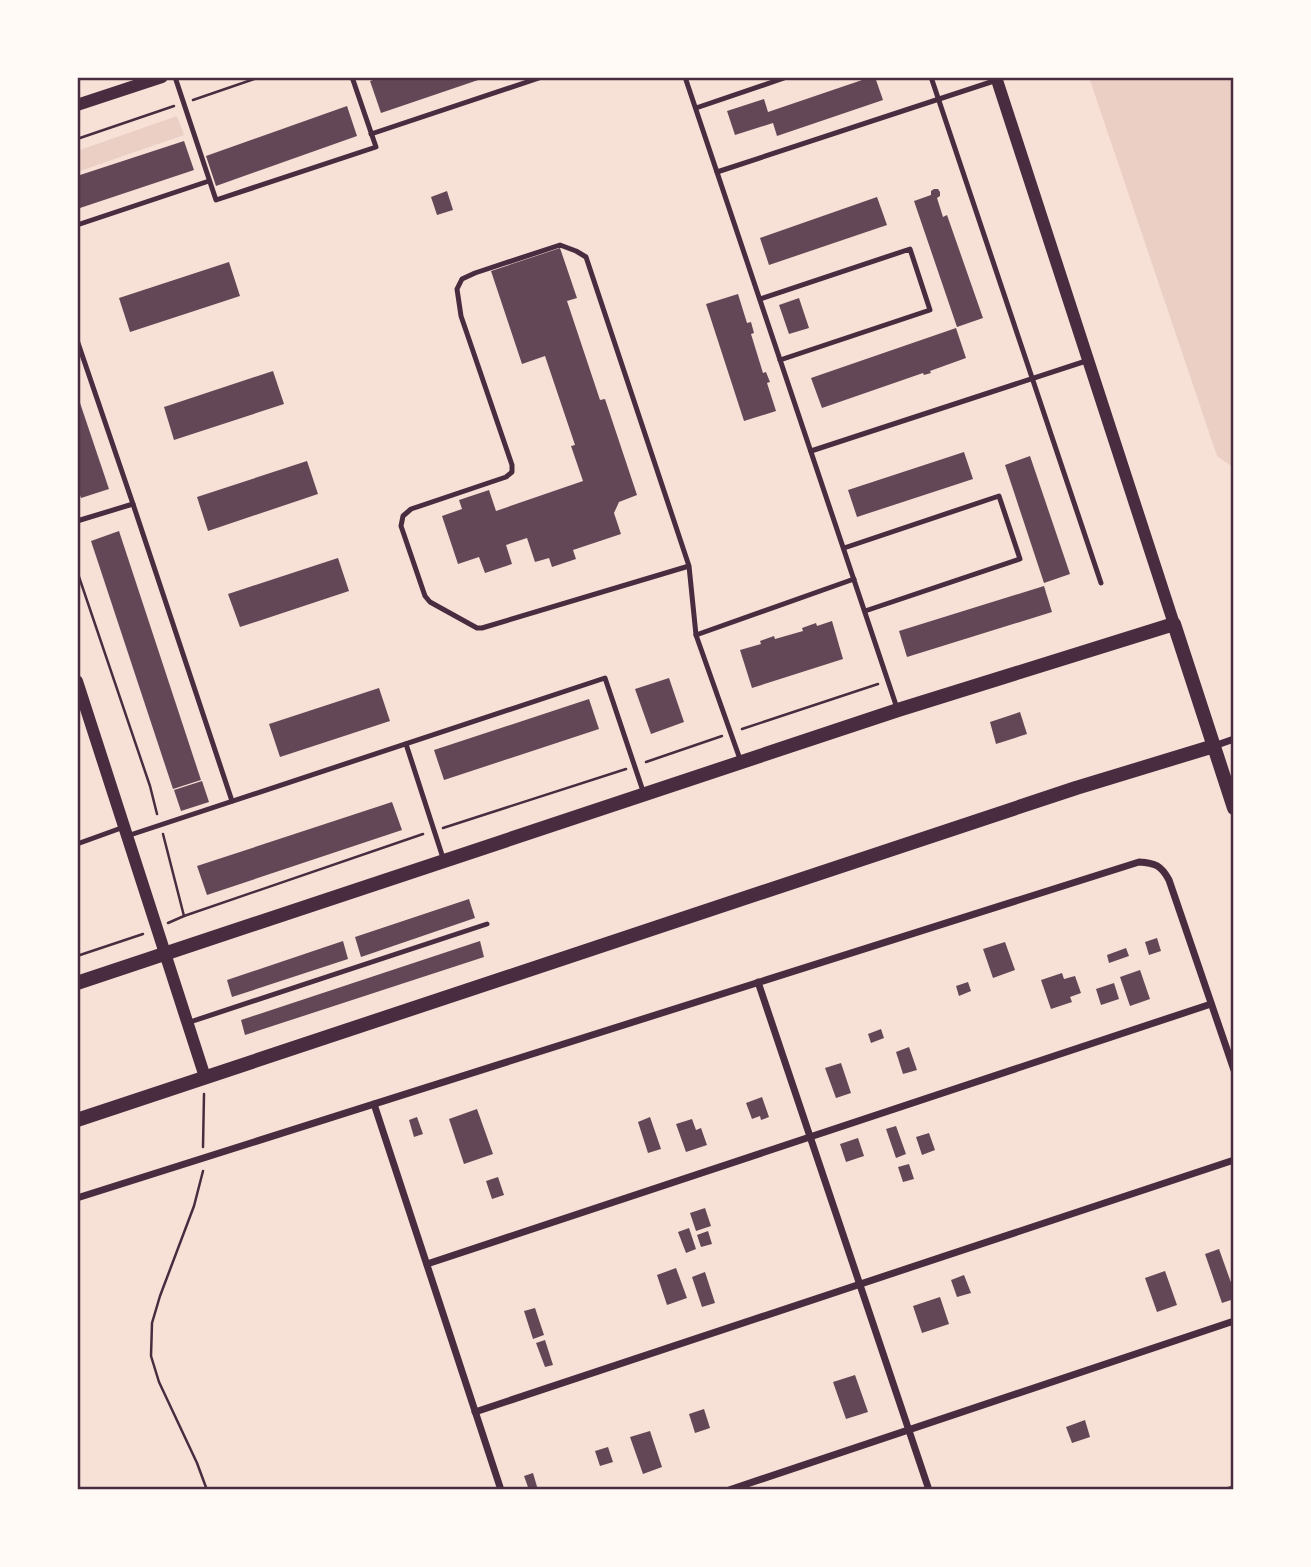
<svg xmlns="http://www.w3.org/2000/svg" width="1311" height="1567" viewBox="0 0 1311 1567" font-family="'Open Sans',sans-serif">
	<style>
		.green { fill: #ebcfc5 }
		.building { fill: #644757 }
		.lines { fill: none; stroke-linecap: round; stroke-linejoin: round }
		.path { stroke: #4a2c40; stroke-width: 2.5 }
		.service { stroke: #4a2c40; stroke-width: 5 }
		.minor { stroke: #4a2c40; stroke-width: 7 }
		.tertiary { stroke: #4a2c40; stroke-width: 12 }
		.secondary { stroke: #4a2c40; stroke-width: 14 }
		.neatline { fill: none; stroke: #4a2c40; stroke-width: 2.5 }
	</style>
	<rect width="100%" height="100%" fill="#f7e1d7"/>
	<g class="green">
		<path d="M1089 77H1234V468L1217 456Z"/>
		<path d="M177 116 184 135 77 172V151Z"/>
	</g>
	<g class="building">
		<path d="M382 77H487L381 113 370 81Z"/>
		<path d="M871 77H875L883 100 777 136 773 123 735 135 727 111 764 99 768 112Z"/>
		<path d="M347 106 357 136 216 186 206 156Z"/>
		<path d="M184 141 194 170 77 209V176Z"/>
		<path d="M934 189H938L940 192V196L937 198 943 217 947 215 983 318 957 327 914 201 931 195V191Z"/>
		<path d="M447 191 453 210 437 215 431 197Z"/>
		<path d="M877 197 887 225 769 265 760 238Z"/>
		<path d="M560 248 577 298 567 301 600 400 605 399 637 495 619 502 614 513 621 534 573 550 576 559 552 567 549 558 535 562 527 538 506 545 512 564 485 573 479 557 458 564 442 516 462 509 459 500 489 490 496 511 583 481 571 446 575 445 545 356 522 364 491 271Z"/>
		<path d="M229 262 240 296 130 332 119 298Z"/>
		<path d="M738 294 747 323 751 322 754 333 751 334 763 373 766 372 770 382 767 383 776 411 744 421 706 304Z"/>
		<path d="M799 298 809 328 789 334 779 305Z"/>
		<path d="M956 328 966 358 930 371 931 373 924 375 923 373 822 408 811 378Z"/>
		<path d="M273 371 284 404 174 440 164 407Z"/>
		<path d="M77 394 109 489 81 498 77 487Z"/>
		<path d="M964 452 973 479 857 517 848 490Z"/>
		<path d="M1030 456 1070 574 1044 583 1005 465Z"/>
		<path d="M307 461 318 494 208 531 197 497Z"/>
		<path d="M119 531 201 780 173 789 91 541Z"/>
		<path d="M338 558 349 591 240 627 228 594Z"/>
		<path d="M1044 586 1052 612 907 657 899 631Z"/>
		<path d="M832 621 843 659 752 688 740 650 761 644 760 641 774 636 775 639 803 631 802 628 816 623 817 626Z"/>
		<path d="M669 678 684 722 651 734 635 689Z"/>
		<path d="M379 688 390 721 280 757 269 724Z"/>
		<path d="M589 699 599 729 444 780 434 750Z"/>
		<path d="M1020 712 1027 734 996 744 990 722Z"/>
		<path d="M202 781 209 802 181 811 174 790Z"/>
		<path d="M392 802 402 830 207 895 197 866Z"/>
		<path d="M469 899 475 918 361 957 355 937Z"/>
		<path d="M1157 938 1161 951 1149 955 1145 942Z"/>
		<path d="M343 941 348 959 232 997 227 980Z"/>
		<path d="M480 941 484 957 245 1035 241 1020Z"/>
		<path d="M1005 942 1015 970 993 978 983 949Z"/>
		<path d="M1126 948 1129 956 1109 963 1107 955Z"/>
		<path d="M1140 970 1150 999 1130 1006 1120 977Z"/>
		<path d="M1062 973 1064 979 1075 976 1081 993 1070 997 1072 1002 1051 1009 1041 980Z"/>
		<path d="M968 982 971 991 959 996 956 986Z"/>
		<path d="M1114 983 1119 999 1101 1005 1096 989Z"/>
		<path d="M881 1029 884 1038 871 1043 868 1034Z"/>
		<path d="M909 1047 917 1070 903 1074 896 1052Z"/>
		<path d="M841 1063 851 1093 836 1098 825 1068Z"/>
		<path d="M762 1097 769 1117 761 1120 760 1116 752 1119 746 1103Z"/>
		<path d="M477 1109 493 1154 464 1164 449 1119Z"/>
		<path d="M417 1117 423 1134 414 1137 409 1120Z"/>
		<path d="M650 1117 661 1149 648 1153 638 1122Z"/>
		<path d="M692 1119 696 1130 701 1128 707 1145 686 1152 676 1124Z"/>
		<path d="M896 1126 906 1154 896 1158 886 1129Z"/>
		<path d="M929 1133 935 1150 922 1155 916 1137Z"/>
		<path d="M858 1138 864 1156 846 1162 840 1144Z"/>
		<path d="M909 1164 914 1179 903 1182 898 1167Z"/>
		<path d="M498 1177 504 1195 492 1199 486 1181Z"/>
		<path d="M705 1208 711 1226 696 1231 690 1213Z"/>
		<path d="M689 1228 696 1249 686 1253 678 1232Z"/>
		<path d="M708 1231 712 1244 701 1247 697 1235Z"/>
		<path d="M1219 1249 1234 1291V1299L1222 1303 1205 1254Z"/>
		<path d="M676 1268 687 1298 667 1305 657 1275Z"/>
		<path d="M1165 1271 1177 1305 1157 1312 1145 1278Z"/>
		<path d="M705 1272 715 1303 702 1307 692 1277Z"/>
		<path d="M964 1275 971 1293 957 1297 951 1280Z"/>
		<path d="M940 1297 949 1324 922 1333 913 1306Z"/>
		<path d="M535 1308 544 1335 533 1339 524 1311Z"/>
		<path d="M545 1340 553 1365 545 1367 536 1343Z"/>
		<path d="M855 1375 868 1412 846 1419 833 1382Z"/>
		<path d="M704 1409 710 1428 695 1433 689 1414Z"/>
		<path d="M1085 1420 1090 1437 1072 1443 1066 1427Z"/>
		<path d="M650 1431 662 1467 643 1474 630 1437Z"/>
		<path d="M608 1447 613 1462 600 1466 595 1451Z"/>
		<path d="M533 1473 538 1490H529L524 1476Z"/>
	</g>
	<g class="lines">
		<g class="path">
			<path d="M193 100 260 77"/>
			<path d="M77 139 174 106"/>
			<path d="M77 571 150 786 157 814"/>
			<path d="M742 729 878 684"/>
			<path d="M646 762 722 736"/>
			<path d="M443 828 626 769"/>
			<path d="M163 834 184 916"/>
			<path d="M168 923 184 916 423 834"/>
			<path d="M77 956 143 934"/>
			<path d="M203 1147 204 1094"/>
			<path d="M203 1171 194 1206 160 1296 152 1323 151 1356 159 1382 197 1463 207 1490"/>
		</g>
		<g class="service">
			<path d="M175 77 216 200 376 147 352 77"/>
			<path d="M685 77 897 708"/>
			<path d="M931 77 1101 583"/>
			<path d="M696 108 787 77"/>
			<path d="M371 134 542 77"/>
			<path d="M717 172 997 80"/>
			<path d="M77 225 209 181"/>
			<path d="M760 299 910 249 930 310 780 360"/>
			<path d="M77 340 133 504"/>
			<path d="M811 451 1086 361"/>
			<path d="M77 521 133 504 232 801"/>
			<path d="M844 548 999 496 1020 559 865 611"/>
			<path d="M689 566 482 628H477L430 602 425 596 401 526 403 516 411 509 506 477 512 472V465L461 316 457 289 462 279 475 273 560 245 576 251 586 257 689 566 696 635"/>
			<path d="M406 744 444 861"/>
			<path d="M741 762 696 635 854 579"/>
			<path d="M127 836 605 678 644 794"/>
			<path d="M77 844 124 827"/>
			<path d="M187 1023 487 924"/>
		</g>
		<g class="minor">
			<path d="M1214 746 1234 739"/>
			<path d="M758 982 929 1490"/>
			<path d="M374 1104 501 1490"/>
			<path d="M77 1198 1139 862C1155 863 1161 865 1169 880L1234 1070"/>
			<path d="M427 1264 1211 1004"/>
			<path d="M475 1412 1234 1160"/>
			<path d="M729 1490 1234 1321"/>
			<path d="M1230 1490 1234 1489"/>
		</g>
		<g class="tertiary">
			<path d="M996 77 1174 624"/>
			<path d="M77 105 162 77"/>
			<path d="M77 681 205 1077"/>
		</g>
		<g class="secondary">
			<path d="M77 983 898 710 1174 624 1234 808"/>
			<path d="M77 1120 1076 788 1214 746"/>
		</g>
	</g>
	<rect width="1311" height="1567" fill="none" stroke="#fffaf5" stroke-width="158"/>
	<rect x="79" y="79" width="1153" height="1409" class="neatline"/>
</svg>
